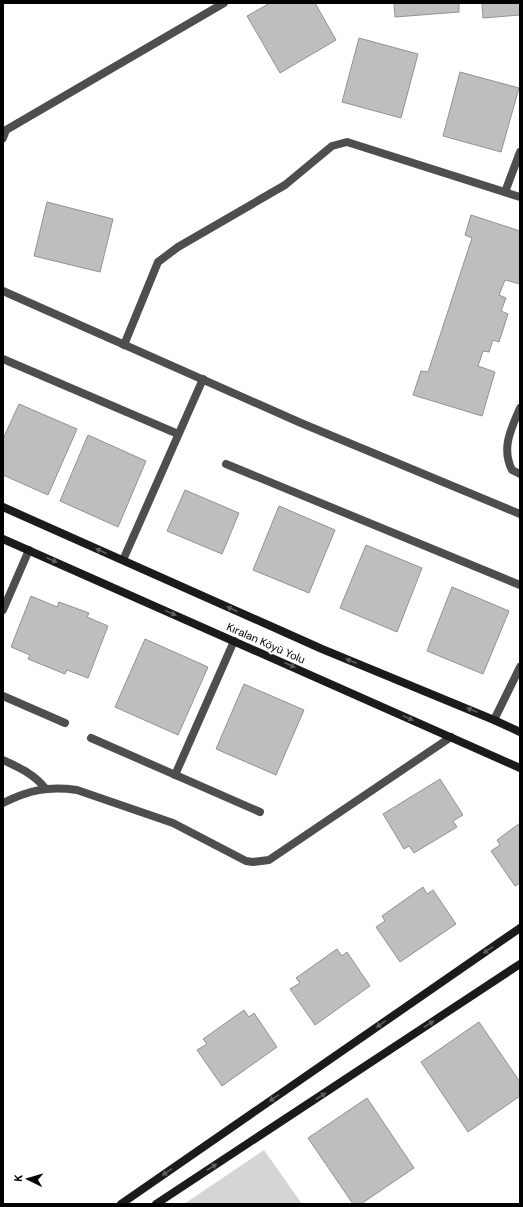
<svg xmlns="http://www.w3.org/2000/svg" width="523" height="1207" viewBox="0 0 523 1207" font-family="'DM Sans',sans-serif">
	<style>
		.green { fill: #d5d5d5 }
		.building { fill: #bebebe; stroke: #929292 }
		.lines { fill: none; stroke-linecap: round; stroke-linejoin: round }
		.lane { stroke: #4e4e4e; stroke-width: 8 }
		.street { stroke: #4e4e4e; stroke-width: 8 }
		.secondary { stroke: #1b1b1b; stroke-width: 8 }
		.oneway { fill: #5f5f5f }
		.labels { text-anchor: middle; dominant-baseline: central; stroke-width: 4; stroke-linejoin: round; paint-order: stroke }
		.street-label { font-size: 11px; fill: #000; stroke: #fff }
	</style>
	<rect width="100%" height="100%" fill="#fff"/>
	<path class="green" d="M264 1150 302 1204H184Z"/>
	<g class="building">
		<path d="M270 3H315L336 40 280 73 247 16Z"/>
		<path d="M394 3H459V12L395 17Z"/>
		<path d="M482 3H520V15L483 18Z"/>
		<path d="M359 38 418 54 401 118 342 102Z"/>
		<path d="M460 72 519 88 501 152 443 136Z"/>
		<path d="M47 202 113 219 100 272 34 256Z"/>
		<path d="M471 215 520 231V284L505 280 499 295 506 298 501 311 508 314 499 342 493 340 489 352 483 351 478 366 495 372 482 416 413 395 421 371 428 372 472 238 465 235Z"/>
		<path d="M19 404 77 429 48 495 3 475V439Z"/>
		<path d="M88 435 146 461 118 527 60 501Z"/>
		<path d="M185 490 239 513 222 554 167 531Z"/>
		<path d="M279 506 335 530 309 593 253 570Z"/>
		<path d="M366 545 422 568 397 632 340 608Z"/>
		<path d="M452 587 509 611 483 674 427 651Z"/>
		<path d="M31 596 57 607 59 602 89 613 87 617 108 626 88 678 67 670 65 674 28 659 30 655 11 647Z"/>
		<path d="M145 639 208 667 178 735 115 707Z"/>
		<path d="M244 684 304 710 276 775 216 749Z"/>
		<path d="M440 779 463 815 453 821 457 827 414 853 409 846 404 849 383 814Z"/>
		<path d="M520 823V883L515 886 491 851 500 845 497 840Z"/>
		<path d="M423 887 427 894 433 890 456 924 400 962 376 927 385 921 382 916Z"/>
		<path d="M337 949 342 956 347 952 370 986 315 1025 290 989 300 983 296 978Z"/>
		<path d="M244 1010 249 1017 254 1013 277 1047 222 1086 197 1050 207 1044 203 1039Z"/>
		<path d="M479 1022 520 1082V1096L468 1132 421 1062Z"/>
		<path d="M367 1098 414 1168 361 1204H353L308 1138Z"/>
	</g>
	<g class="lines">
		<g class="lane">
			<path d="M3 359 178 434"/>
			<path d="M520 408C511 429 501 448 512 470L520 474"/>
			<path d="M226 464 520 585"/>
			<path d="M3 610 29 550"/>
			<path d="M3 696 65 723"/>
			<path d="M91 738 260 812"/>
			<path d="M175 775 234 641"/>
		</g>
		<g class="street">
			<path d="M3 138 6 130 224 3"/>
			<path d="M505 192 520 152"/>
			<path d="M3 291 301 423 520 514"/>
			<path d="M124 345 158 262 178 247 285 185 332 146 347 142 520 197"/>
			<path d="M123 560 203 379"/>
			<path d="M494 720 520 667"/>
			<path d="M3 760C20 768 34 774 45 788"/>
			<path d="M3 803C29 790 48 786 77 790L173 823 246 861 253 862 269 860 451 737"/>
		</g>
		<g class="secondary">
			<path d="M3 507 322 649 494 720 520 732"/>
			<path d="M3 539 520 768"/>
			<path d="M121 1204 520 928"/>
			<path d="M156 1204 520 964"/>
		</g>
	</g>
	<defs><path id="oneway-solid" d="M-6-.8H1V-3.2L6.5 0L1 3.2V.8H-6Z"/></defs>
	<g class="oneway">
		<use href="#oneway-solid" transform="translate(101 551) rotate(-156)"/>
		<use href="#oneway-solid" transform="translate(52 560) rotate(24)"/>
		<use href="#oneway-solid" transform="translate(232 609) rotate(-156)"/>
		<use href="#oneway-solid" transform="translate(171 613) rotate(24)"/>
		<use href="#oneway-solid" transform="translate(351 661) rotate(-158)"/>
		<use href="#oneway-solid" transform="translate(290 665) rotate(24)"/>
		<use href="#oneway-solid" transform="translate(472 710) rotate(-158)"/>
		<use href="#oneway-solid" transform="translate(408 718) rotate(24)"/>
		<use href="#oneway-solid" transform="translate(488 950) rotate(145)"/>
		<use href="#oneway-solid" transform="translate(381 1024) rotate(145)"/>
		<use href="#oneway-solid" transform="translate(429 1024) rotate(-33)"/>
		<use href="#oneway-solid" transform="translate(321 1096) rotate(-33)"/>
		<use href="#oneway-solid" transform="translate(274 1098) rotate(145)"/>
		<use href="#oneway-solid" transform="translate(212 1167) rotate(-33)"/>
		<use href="#oneway-solid" transform="translate(167 1172) rotate(145)"/>
	</g>
	<g class="labels">
		<g class="street-label">
			<text transform="translate(266 643) rotate(24)">Kıralan Köyü Yolu</text>
		</g>
	</g>
	<rect width="523" height="1207" fill="none" stroke="#000000" stroke-width="8"/>
	<g transform="translate(28 1179) rotate(275)" stroke="#ffffff" stroke-width="3" paint-order="stroke">
	<path d="M0-3L7 15L0 10L-7 15Z" fill="#000000"/>
	<text y="-6" font-size="11" font-weight="bold" text-anchor="middle" fill="#000000">K</text>
	</g>
</svg>
